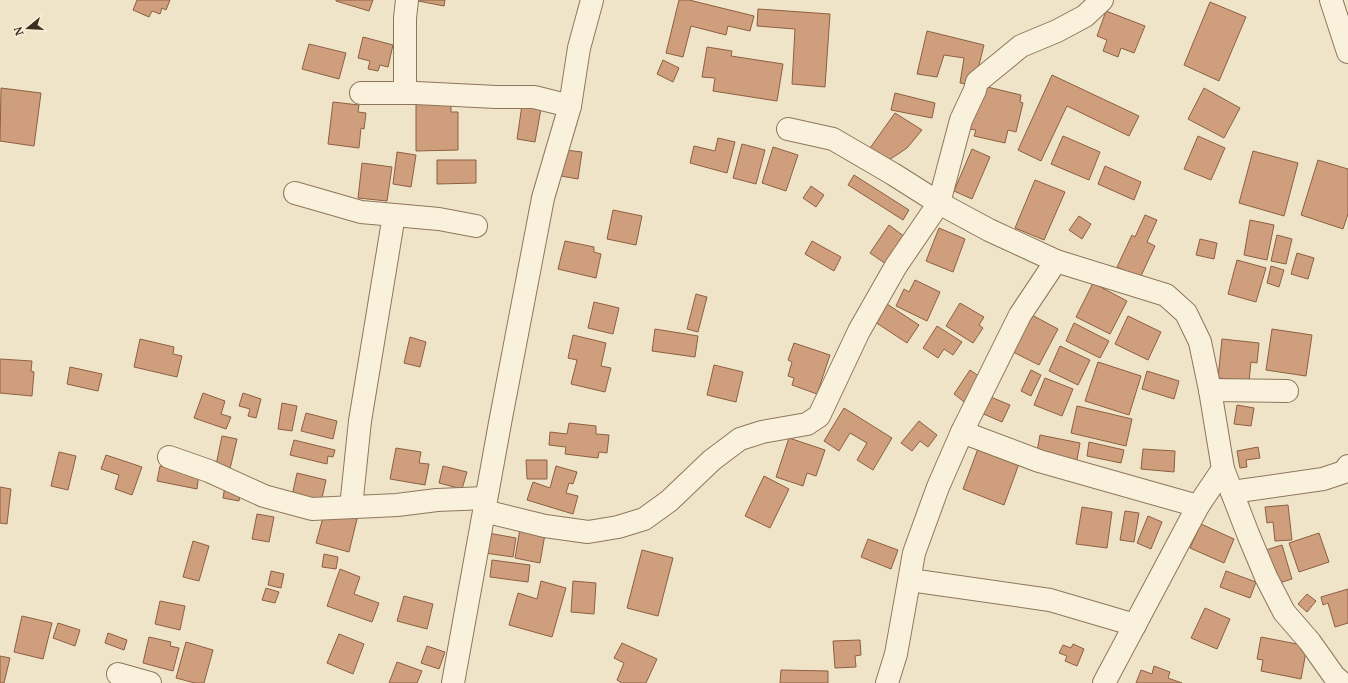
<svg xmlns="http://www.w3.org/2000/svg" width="1348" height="683" viewBox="0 0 1348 683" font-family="'Noto Serif',serif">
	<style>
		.building { fill: #cf9f7d; stroke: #8d5f41 }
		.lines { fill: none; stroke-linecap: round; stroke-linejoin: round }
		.street-casing { stroke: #8d765c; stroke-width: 24 }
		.street { stroke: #faf1dc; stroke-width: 22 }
	</style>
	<rect width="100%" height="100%" fill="#f0e4c8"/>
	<g class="building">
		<path d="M137 0H170L166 10 162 8 160 14 152 11 149 17 133 10Z"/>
		<path d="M336 0H373L369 11 336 1Z"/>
		<path d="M413 0H445L444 6Z"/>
		<path d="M679 0H689L754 16 750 31 728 26 726 35 691 26 683 57 666 53Z"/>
		<path d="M1210 2 1246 17 1219 81 1184 65Z"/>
		<path d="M758 9 830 14 825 87 792 84 795 29 757 26Z"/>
		<path d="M1106 11 1145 26 1134 53 1121 48 1118 57 1103 51 1107 40 1097 36Z"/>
		<path d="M927 31 984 45 974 85 960 83 964 58 944 55 937 77 917 74Z"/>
		<path d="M363 37 393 45 388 67 380 65 378 71 368 69 370 61 358 58Z"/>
		<path d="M309 44 346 53 339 79 302 69Z"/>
		<path d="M707 47 732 51 731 56 783 64 777 101 713 91 715 78 702 77Z"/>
		<path d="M663 60 679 68 673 82 657 74Z"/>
		<path d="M1052 75 1139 116 1129 136 1067 106 1041 161 1018 150Z"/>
		<path d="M979 85 1021 95 1020 102 1023 103 1016 132 1008 130 1005 143 974 136 976 130 969 129Z"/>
		<path d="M1 88 41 93 34 146 0 141Z"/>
		<path d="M1204 88 1240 108 1224 138 1188 119Z"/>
		<path d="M895 93 935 103 932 118 891 110Z"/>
		<path d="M333 102 359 105 358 112 366 113 364 129 361 128 359 148 328 144Z"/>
		<path d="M416 103H451V112H458V150L416 151Z"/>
		<path d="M522 105 541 109 535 142 517 139Z"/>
		<path d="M895 113 922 130 907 148 889 160 870 148Z"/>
		<path d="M1063 136 1100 152 1089 180 1051 164Z"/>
		<path d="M1198 136 1225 148 1211 180 1184 169Z"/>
		<path d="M718 138 735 142 727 173 690 163 694 146 715 151Z"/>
		<path d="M742 144 765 150 756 184 733 178Z"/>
		<path d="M773 147 798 155 786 191 762 183Z"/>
		<path d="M972 149 990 157 972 199 954 191Z"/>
		<path d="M565 150 582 152 578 179 561 176Z"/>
		<path d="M1253 151 1298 163 1284 216 1239 203Z"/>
		<path d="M397 152 416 155 411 187 393 184Z"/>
		<path d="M437 160H476V183L437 184Z"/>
		<path d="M1318 160 1348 169V214L1343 229 1301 215Z"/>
		<path d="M362 163 392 167 387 201 358 198Z"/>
		<path d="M1105 166 1141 182 1134 200 1098 184Z"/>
		<path d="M854 175 909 210 903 220 848 185Z"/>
		<path d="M1035 180 1065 192 1044 240 1015 228Z"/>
		<path d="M811 186 824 195 816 207 803 198Z"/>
		<path d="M613 210 642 216 636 245 607 239Z"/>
		<path d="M1145 215 1157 220 1147 242 1155 246 1140 278 1117 267 1132 235 1135 237Z"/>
		<path d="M1079 216 1091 224 1082 239 1069 230Z"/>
		<path d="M1250 220 1274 225 1267 260 1244 255Z"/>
		<path d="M889 225 905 237 886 264 870 253Z"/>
		<path d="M939 228 965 239 953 272 926 261Z"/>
		<path d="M1277 235 1292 239 1286 264 1271 261Z"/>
		<path d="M1200 239 1217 243 1214 259 1196 255Z"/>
		<path d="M565 241 594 247V252L601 254 596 278 558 269Z"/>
		<path d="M812 241 841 257 834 271 805 254Z"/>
		<path d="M1297 253 1314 258 1308 279 1291 274Z"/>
		<path d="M1237 260 1266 268 1256 302 1228 294Z"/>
		<path d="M1271 266 1284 270 1279 287 1267 283Z"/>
		<path d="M915 280 940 292 927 321 896 306 904 289 909 292Z"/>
		<path d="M1093 283 1127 301 1110 334 1076 317Z"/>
		<path d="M696 294 707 297 698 332 687 329Z"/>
		<path d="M594 302 619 308 613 334 588 328Z"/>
		<path d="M884 302 919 325 907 343 872 320Z"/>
		<path d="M960 303 984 317 979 325 983 328 973 343 946 326Z"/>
		<path d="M1030 314 1058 329 1039 365 1011 351Z"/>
		<path d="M1128 316 1161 332 1148 360 1115 344Z"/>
		<path d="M1074 323 1109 341 1100 358 1066 341Z"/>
		<path d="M937 326 962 342 953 355 944 349 938 358 923 348Z"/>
		<path d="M655 329 698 336 695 357 652 351Z"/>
		<path d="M1272 329 1312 335 1306 376 1266 370Z"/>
		<path d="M573 335 606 343 601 366 611 368 605 392 571 384 577 360 568 358Z"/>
		<path d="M410 337 426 342 420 367 404 363Z"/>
		<path d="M140 339 174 347 173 354 182 356 177 377 134 367Z"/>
		<path d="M1222 339 1259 343 1257 363 1251 362 1249 381 1218 378Z"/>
		<path d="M794 343 830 355 817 394 792 385 794 378 788 376 792 362 788 360Z"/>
		<path d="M1060 346 1090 360 1078 385 1049 371Z"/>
		<path d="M0 359 32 361 31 371 34 372 32 396 0 393Z"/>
		<path d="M1098 362 1141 376 1129 415 1085 401Z"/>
		<path d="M714 365 743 372 736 402 707 395Z"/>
		<path d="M70 367 102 374 98 391 67 384Z"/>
		<path d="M970 370 983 379 967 404 954 394Z"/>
		<path d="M1031 370 1041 375 1031 396 1021 391Z"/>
		<path d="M1147 371 1179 381 1174 399 1142 389Z"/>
		<path d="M1045 378 1073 389 1062 416 1034 405Z"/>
		<path d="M203 393 225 401 221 414 231 417 226 429 194 418Z"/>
		<path d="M243 393 261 399 256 418 248 416 250 409 239 406Z"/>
		<path d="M986 395 1010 405 1002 422 979 412Z"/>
		<path d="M282 403 297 406 292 431 278 429Z"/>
		<path d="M1237 405 1254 408 1251 426 1234 424Z"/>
		<path d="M1077 406 1132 419 1126 446 1071 433Z"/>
		<path d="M844 408 892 438 873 470 857 460 867 443 850 433 839 451 824 441Z"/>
		<path d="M306 413 337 421 333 439 301 431Z"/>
		<path d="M919 421 937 435 928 447 920 441 912 451 901 443Z"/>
		<path d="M569 423 596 426V434L609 435 607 453 599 452 598 458 565 454 566 447 549 445 550 432 567 434Z"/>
		<path d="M1040 435 1080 443 1076 465 1036 457Z"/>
		<path d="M222 436 237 439 229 473 215 470Z"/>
		<path d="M789 438 825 450 816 476 807 473 803 486 776 477Z"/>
		<path d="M294 440 335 450 333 457 328 456 327 464 290 455Z"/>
		<path d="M1089 442 1124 450 1121 463 1087 456Z"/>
		<path d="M979 446 1020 461 1004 505 963 489Z"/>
		<path d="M1258 447 1260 458 1246 460 1247 467 1240 468 1237 451Z"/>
		<path d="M396 448 421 452 419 463 429 464 425 485 390 479Z"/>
		<path d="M1143 449 1175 451 1174 472 1141 469Z"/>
		<path d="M59 452 76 456 68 490 51 486Z"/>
		<path d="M106 455 142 467 132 495 115 489 119 475 101 469Z"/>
		<path d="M526 460H547V479H527Z"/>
		<path d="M160 466 199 473 197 489 157 481Z"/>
		<path d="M443 466 467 472 462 489 439 483Z"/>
		<path d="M556 466 577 472 573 484 569 483 566 493 578 496 573 514 527 500 533 482 550 488Z"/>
		<path d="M297 473 326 480 320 507 291 500Z"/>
		<path d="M764 476 789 489 770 528 745 516Z"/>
		<path d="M225 486 241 488 239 501 223 498Z"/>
		<path d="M0 487 11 489 7 524 0 523Z"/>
		<path d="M1288 505 1292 540 1275 541 1273 522 1267 523 1265 507Z"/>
		<path d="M1082 507 1112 512 1107 548 1076 544Z"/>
		<path d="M325 510 357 519 349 552 316 543Z"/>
		<path d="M1125 511 1139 513 1134 542 1120 540Z"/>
		<path d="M257 514 274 517 269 542 252 539Z"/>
		<path d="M1148 516 1162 522 1151 549 1137 543Z"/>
		<path d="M1201 524 1234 539 1224 563 1190 548Z"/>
		<path d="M520 529 545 534 540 563 515 558Z"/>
		<path d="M488 533 516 538 513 557 485 553Z"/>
		<path d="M1319 533 1329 562 1299 572 1289 543Z"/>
		<path d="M868 539 898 550 891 569 861 557Z"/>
		<path d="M193 541 209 546 199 581 183 577Z"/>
		<path d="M1282 545 1292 579 1276 584 1266 550Z"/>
		<path d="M642 550 673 558 658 616 627 608Z"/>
		<path d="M324 554 338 557 336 569 322 567Z"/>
		<path d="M492 560 530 565 528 582 490 577Z"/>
		<path d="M340 569 360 577 354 594 379 603 372 622 327 606Z"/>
		<path d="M271 571 284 574 281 588 268 585Z"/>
		<path d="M1226 571 1256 582 1250 598 1220 587Z"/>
		<path d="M541 581 566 588 552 637 509 625 518 593 537 599Z"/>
		<path d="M573 581 596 583 594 614 571 612Z"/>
		<path d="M266 588 279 592 275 603 262 600Z"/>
		<path d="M1348 589V623L1335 627 1328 603 1323 605 1321 597Z"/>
		<path d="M1307 594 1316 601 1307 612 1298 604Z"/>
		<path d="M404 596 433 604 427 629 397 621Z"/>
		<path d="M160 601 185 606 180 630 155 624Z"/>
		<path d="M1205 608 1230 619 1217 649 1191 638Z"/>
		<path d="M22 616 52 623 43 659 14 652Z"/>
		<path d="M58 623 80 630 75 646 53 638Z"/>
		<path d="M108 633 127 640 124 650 105 643Z"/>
		<path d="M339 634 364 644 353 674 327 663Z"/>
		<path d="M149 637 171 642 170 646 179 648 173 671 143 663Z"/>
		<path d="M1261 637 1307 646 1301 679 1261 671 1263 660 1257 659Z"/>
		<path d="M860 640 861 655 855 656 856 667 835 668 833 641Z"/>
		<path d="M186 642 213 650 204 683H195L176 678Z"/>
		<path d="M622 643 657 659 646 683H622L617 680 624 663 614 658Z"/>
		<path d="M1073 644 1084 649 1077 666 1065 661 1067 656 1059 653 1063 645 1071 648Z"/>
		<path d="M427 646 445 652 439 669 421 663Z"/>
		<path d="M0 656 10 658 4 683H0Z"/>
		<path d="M397 662 422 671 417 683H389Z"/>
		<path d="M1154 666 1170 672 1168 678 1182 683H1136L1141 670 1152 674Z"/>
		<path d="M781 670 828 671V683H780Z"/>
	</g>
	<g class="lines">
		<defs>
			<g id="street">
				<path d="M1331 0 1348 52"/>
				<path d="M361 93H416L496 97H534L570 106"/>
				<path d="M405 93V18L407 0"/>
				<path d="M788 129 833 139 893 174 939 203 989 230 1056 261 1166 295 1186 313 1200 342 1210 390 1223 469 1248 534 1266 577 1284 612 1310 642 1334 676 1342 683"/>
				<path d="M295 193 361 212 439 219 476 226"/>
				<path d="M1210 390 1287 391"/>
				<path d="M962 432 1039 461 1198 506"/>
				<path d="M169 457 209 471 264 496 312 509 397 505 437 500 486 498"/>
				<path d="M1232 492 1323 479 1344 472 1348 466"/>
				<path d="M351 507 360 421 394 215"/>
				<path d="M484 511 545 526 588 532 618 527 644 519 669 501 712 460 740 439 762 432 807 424 819 416 859 331 896 266 939 203 961 120 975 90 977 82 1021 46 1057 31 1085 16 1102 0"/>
				<path d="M910 580 1050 600 1135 625"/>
				<path d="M118 674 150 683"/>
				<path d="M453 683 500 423 543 198 570 106 579 48 592 0"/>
				<path d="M887 683 896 654 914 553 938 487 962 432 1020 315 1056 261"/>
				<path d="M1104 683 1198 506 1223 469"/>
			</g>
		</defs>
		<use href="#street" class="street-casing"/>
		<use href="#street" class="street"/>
	</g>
	<g transform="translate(28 28) rotate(252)" stroke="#f7eed8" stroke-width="3" paint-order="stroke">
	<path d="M0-3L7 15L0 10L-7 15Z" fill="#3d2e20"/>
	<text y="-6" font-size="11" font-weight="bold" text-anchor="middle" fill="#3d2e20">N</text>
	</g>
</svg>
